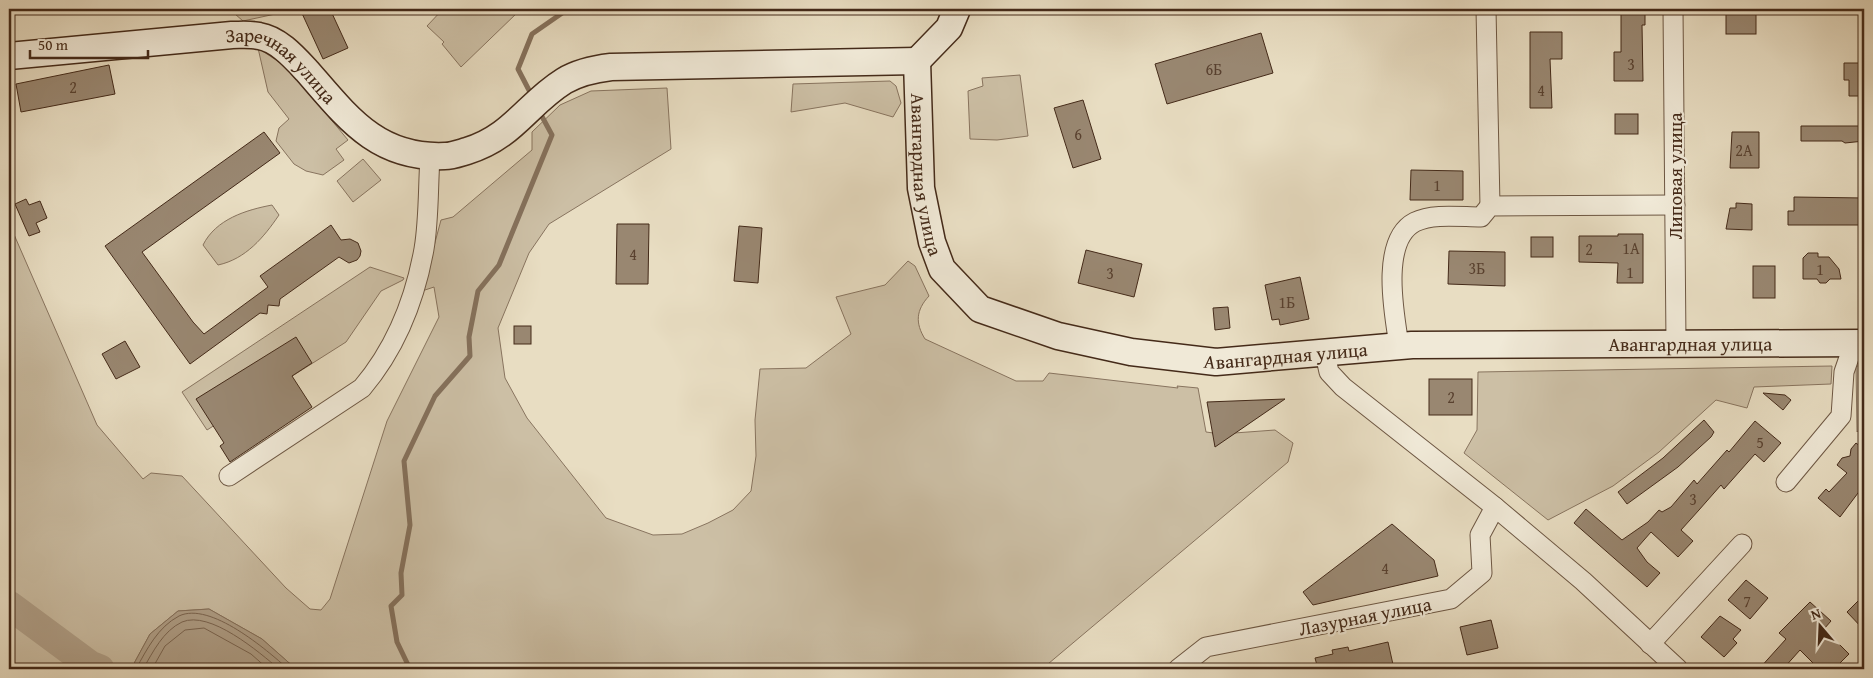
<svg xmlns="http://www.w3.org/2000/svg" width="1873" height="678" viewBox="0 0 1873 678" font-family="'Gentium Book Plus',serif">
	<style>
		.green { fill: #ccbfa5; stroke: #88745f }
		.water { fill: #b0a089; stroke: #85715c }
		.lines { fill: none; stroke-linecap: round; stroke-linejoin: round }
		.shore { stroke: #7a6551; stroke-width: 1 }
		.stream { stroke: #85715c; stroke-width: 5 }
		.river { stroke: #b0a089; stroke-width: 29 }
		.building { fill: #998771; stroke: #442a19 }
		.street-casing { stroke: #6d5743; stroke-width: 21 }
		.secondary-casing { stroke: #442a19; stroke-width: 29 }
		.street { stroke: #f0e9d7; stroke-width: 19 }
		.secondary { stroke: #f0e9d7; stroke-width: 26 }
		.labels { text-anchor: middle; dominant-baseline: central; stroke-width: 4.5; stroke-linejoin: round; paint-order: stroke }
		.number-label { font-size: 16px; fill: #59412f }
		.street-label { font-size: 19px; fill: #442a19; stroke: #f0e9d7 }
	</style>
	<rect width="100%" height="100%" fill="#e8ddc2"/>
	<filter id="stains"><feTurbulence type="fractalNoise" baseFrequency=".004" numOctaves="4"/><feColorMatrix values="0 0 0 0 .2 0 0 0 0 .09 0 0 0 0 .02 0 0 0 .5 -.17"/></filter>
	<radialGradient id="worn" r=".72"><stop offset=".6" stop-color="#630" stop-opacity="0"/><stop offset="1" stop-color="#630" stop-opacity=".3"/></radialGradient>
	<g class="green">
		<path d="M234 9H279L280 13 243 21 235 14Z"/>
		<path d="M443 9H514L518 12 461 67 442 44 444 42 427 26Z"/>
		<path d="M258 48 288 68 348 140 336 149 344 160 323 175 306 171 294 164 276 141 279 128 289 119 268 92Z"/>
		<path d="M1020 75 1028 136 997 140 970 139 968 91 983 86 982 78Z"/>
		<path d="M890 81 896 86 901 103 893 117 845 103 791 112 793 84Z"/>
		<path d="M667 88 671 149 549 224 529 253 498 328 505 378 527 418 606 518 653 535 682 534 708 523 733 510 751 491 756 456 755 420 760 369 806 368 851 334 836 297 885 285 908 261 915 266 929 296C916 310 915 323 925 339L1016 381H1043L1049 373 1178 388 1177 386 1198 388 1206 432 1221 434 1275 430 1293 443 1288 462 1042 669H296L262 639 209 609 178 611 150 634 131 669H9V223L97 425 143 479 151 473 182 476 286 588 310 609 321 610 330 599 387 421 439 317 434 287 422 291 441 220 453 217 532 150V132L560 105 591 91Z"/>
		<path d="M363 159 381 180 353 202 337 181Z"/>
		<path d="M272 205 279 215C264 237 246 259 218 265L203 245C216 219 246 210 272 205Z"/>
		<path d="M370 267 404 278 403 280 381 291 346 342 207 430 182 392Z"/>
		<path d="M1832 366 1831 384 1754 387 1747 408 1716 400 1659 452 1613 486 1548 520 1464 453 1477 430 1478 372Z"/>
		<path d="M1856 366H1864V423L1857 432Z"/>
	</g>
	<path class="water" d="M209 609 262 639 296 669H131L150 634 178 611Z"/>
	<g class="lines">
		<g class="shore">
			<path d="M136 669C147 649 158 627 179 616 210 601 267 650 288 669"/>
			<path d="M143 669C153 652 163 631 182 622 210 610 259 652 279 669"/>
			<path d="M152 669 165 646 185 630 204 628 251 654 268 669"/>
		</g>
		<g class="stream">
			<path d="M532 96 518 69 532 34 568 9"/>
			<path d="M410 669 397 642 391 606 402 595 401 573 410 525 404 461 435 396 470 356 469 337 478 291 499 265 552 135 539 111"/>
		</g>
		<path class="river" d="M9 605 90 665 100 669"/>
	</g>
	<g class="building">
		<path d="M300 9H330L348 48 323 59Z"/>
		<path d="M1621 9H1645V25H1642L1643 81H1614V52H1621Z"/>
		<rect x="1726" y="9" width="30" height="25"/>
		<path d="M1530 32H1562V59H1550L1552 108H1530Z"/>
		<path d="M1261 33 1273 73 1167 104 1155 64Z"/>
		<path d="M1844 63H1864V96H1849V80H1844Z"/>
		<path d="M109 65 115 94 21 112 16 84Z"/>
		<path d="M1083 100 1101 159 1073 168 1054 108Z"/>
		<rect x="1615" y="114" width="23" height="20"/>
		<path d="M1801 126H1864V141L1845 143 1842 141H1801Z"/>
		<path d="M264 132 280 153 142 252 193 322 204 334 268 287 260 276 331 225 341 240 350 239 358 243 361 251 360 256 357 260 349 263 339 257 280 299 279 306 268 305 267 314 260 313 190 364 105 246Z"/>
		<path d="M1732 132H1759V168H1730Z"/>
		<path d="M1411 170 1463 171V200H1410Z"/>
		<path d="M1794 197 1864 198V225H1788V211H1794Z"/>
		<path d="M26 199 29 205 40 201 47 218 36 223 40 232 29 236 15 204Z"/>
		<path d="M1736 203 1752 204V230L1726 229 1730 208H1736Z"/>
		<path d="M617 224H649L648 284H616Z"/>
		<path d="M739 226 762 228 758 283 734 281Z"/>
		<path d="M1618 234H1643V283H1617L1618 263 1579 262V236H1618Z"/>
		<rect x="1531" y="237" width="22" height="20"/>
		<path d="M1086 250 1142 264 1134 297 1078 283Z"/>
		<path d="M1449 251 1505 252V286L1448 284Z"/>
		<path d="M1808 253H1818V257H1829L1839 269 1841 279H1830L1826 283H1820L1817 279H1803V258Z"/>
		<rect x="1753" y="266" width="22" height="32"/>
		<path d="M1300 277 1309 319 1280 325 1279 319 1272 320 1265 285Z"/>
		<path d="M1228 307 1230 328 1215 330 1213 308Z"/>
		<rect x="514" y="326" width="17" height="18"/>
		<path d="M296 337 312 363 292 376 312 407 230 462 220 446 224 443 196 399Z"/>
		<path d="M125 341 140 367 116 379 102 354Z"/>
		<rect x="1429" y="379" width="43" height="36"/>
		<path d="M1763 393 1785 395 1791 400 1783 410Z"/>
		<path d="M1285 399 1215 447 1207 402Z"/>
		<path d="M1704 420 1714 432 1711 437 1678 467 1627 504 1618 492 1663 458Z"/>
		<path d="M1755 421 1781 443 1764 462 1755 454 1724 489 1721 485 1699 510 1681 530 1693 541 1678 557 1651 532 1637 548 1647 562 1660 573 1647 587 1574 523 1586 509 1622 540 1648 522 1659 510 1662 512 1671 507 1694 480 1697 484 1727 450 1729 452Z"/>
		<path d="M1856 443 1864 449V485L1840 517 1818 498 1826 489 1829 492 1847 473 1837 465 1842 458 1850 456 1851 449Z"/>
		<path d="M1392 524 1434 560 1438 576 1313 605 1303 592Z"/>
		<path d="M1746 580 1768 598 1750 619 1728 600Z"/>
		<path d="M1864 595V630L1847 612Z"/>
		<path d="M1810 602 1831 621 1824 629 1849 654 1835 668 1831 664 1826 669H1819L1800 650 1783 669H1759L1786 639 1779 633Z"/>
		<path d="M1720 616 1741 630 1733 639 1737 643 1724 657 1701 637Z"/>
		<path d="M1491 620 1498 648 1467 655 1460 627Z"/>
		<path d="M1388 642 1394 669H1318L1315 658 1333 654 1332 650 1348 647 1349 651Z"/>
	</g>
	<g class="lines">
		<defs>
			<g id="street">
				<path d="M1486 9 1490 206"/>
				<path d="M1673 9 1676 343"/>
				<path d="M1399 345C1394 313 1380 240 1415 222 1433 213 1461 217 1481 217L1490 206 1675 205"/>
				<path d="M1325 354 1329 372 1343 387 1495 507 1583 581 1678 669"/>
				<path d="M229 476 362 388C395 349 415 299 424 249 429 220 428 187 430 157"/>
				<path d="M1786 482 1841 416 1844 372 1854 343"/>
				<path d="M1650 644 1742 544"/>
				<path d="M1178 669 1206 647 1451 599 1482 573 1480 535 1495 507"/>
			</g>
			<g id="secondary">
				<path id="s1" d="M9 56 232 35C241 35 250 34 259 36 278 39 294 57 307 71 347 117 377 159 445 156 452 156 460 153 467 151 513 137 527 104 564 81 579 72 594 69 611 67L917 61"/>
				<path id="s2" d="M917 61 921 188 932 242 942 269 980 309 1058 336 1131 352 1216 362 1412 345 1864 343"/>
				<path d="M917 61 949 28 957 9"/>
			</g>
		</defs>
		<use href="#street" class="street-casing"/>
		<use href="#secondary" class="secondary-casing"/>
		<use href="#street" class="street"/>
		<use href="#secondary" class="secondary"/>
	</g>
	<g class="labels">
		<g class="number-label">
			<text x="1631" y="64">3</text>
			<text x="1214" y="69">6Б</text>
			<text x="73" y="87">2</text>
			<text x="1541" y="90">4</text>
			<text x="1078" y="134">6</text>
			<text x="1744" y="150">2А</text>
			<text x="1437" y="185">1</text>
			<text x="1631" y="248">1А</text>
			<text x="1589" y="249">2</text>
			<text x="633" y="254">4</text>
			<text x="1477" y="268">3Б</text>
			<text x="1820" y="269">1</text>
			<text x="1630" y="272">1</text>
			<text x="1110" y="273">3</text>
			<text x="1287" y="302">1Б</text>
			<text x="1451" y="397">2</text>
			<text x="1760" y="442">5</text>
			<text x="1693" y="499">3</text>
			<text x="1385" y="568">4</text>
			<text x="1747" y="601">7</text>
		</g>
		<g class="street-label">
			<text stroke="none"><textPath href="#s1" startOffset="284">Заречная улица</textPath></text>
			<text stroke="none"><textPath href="#s2" startOffset="114">Авангардная улица</textPath></text>
			<text transform="translate(1675 176) rotate(-90)">Липовая улица</text>
			<text stroke="none"><textPath href="#s2" startOffset="984">Авангардная улица</textPath></text>
			<text stroke="none"><textPath href="#s2" startOffset="579">Авангардная улица</textPath></text>
			<text transform="translate(1365 616) rotate(-11)">Лазурная улица</text>
		</g>
	</g>
	<rect width="1873" height="678" fill="none" stroke="#e8ddc2" stroke-width="30"/>
	<rect x="10" y="10" width="1853" height="658" fill="none" stroke="#442a19" stroke-width="2.5"/>
	<rect x="15" y="15" width="1843" height="648" fill="none" stroke="#442a19"/>
	<g transform="translate(1820 626) rotate(341)" stroke="#f0e9d7" stroke-width="4" paint-order="stroke">
	<path d="M0-4L9 19L0 12L-9 19Z" fill="#442a19"/>
	<text y="-8" font-size="14" font-weight="bold" text-anchor="middle" fill="#442a19">N</text>
	</g>
	<path d="M30 50v8h118v-8" fill="none" stroke="#442a19" stroke-width="2.5"/>
	<text x="38" y="50" font-size="15" fill="#442a19" stroke="#f0e9d7" stroke-width="4" paint-order="stroke">50 m</text>
	<rect width="100%" height="100%" filter="url(#stains)"/>
	<rect width="100%" height="100%" fill="url(#worn)"/>
</svg>
